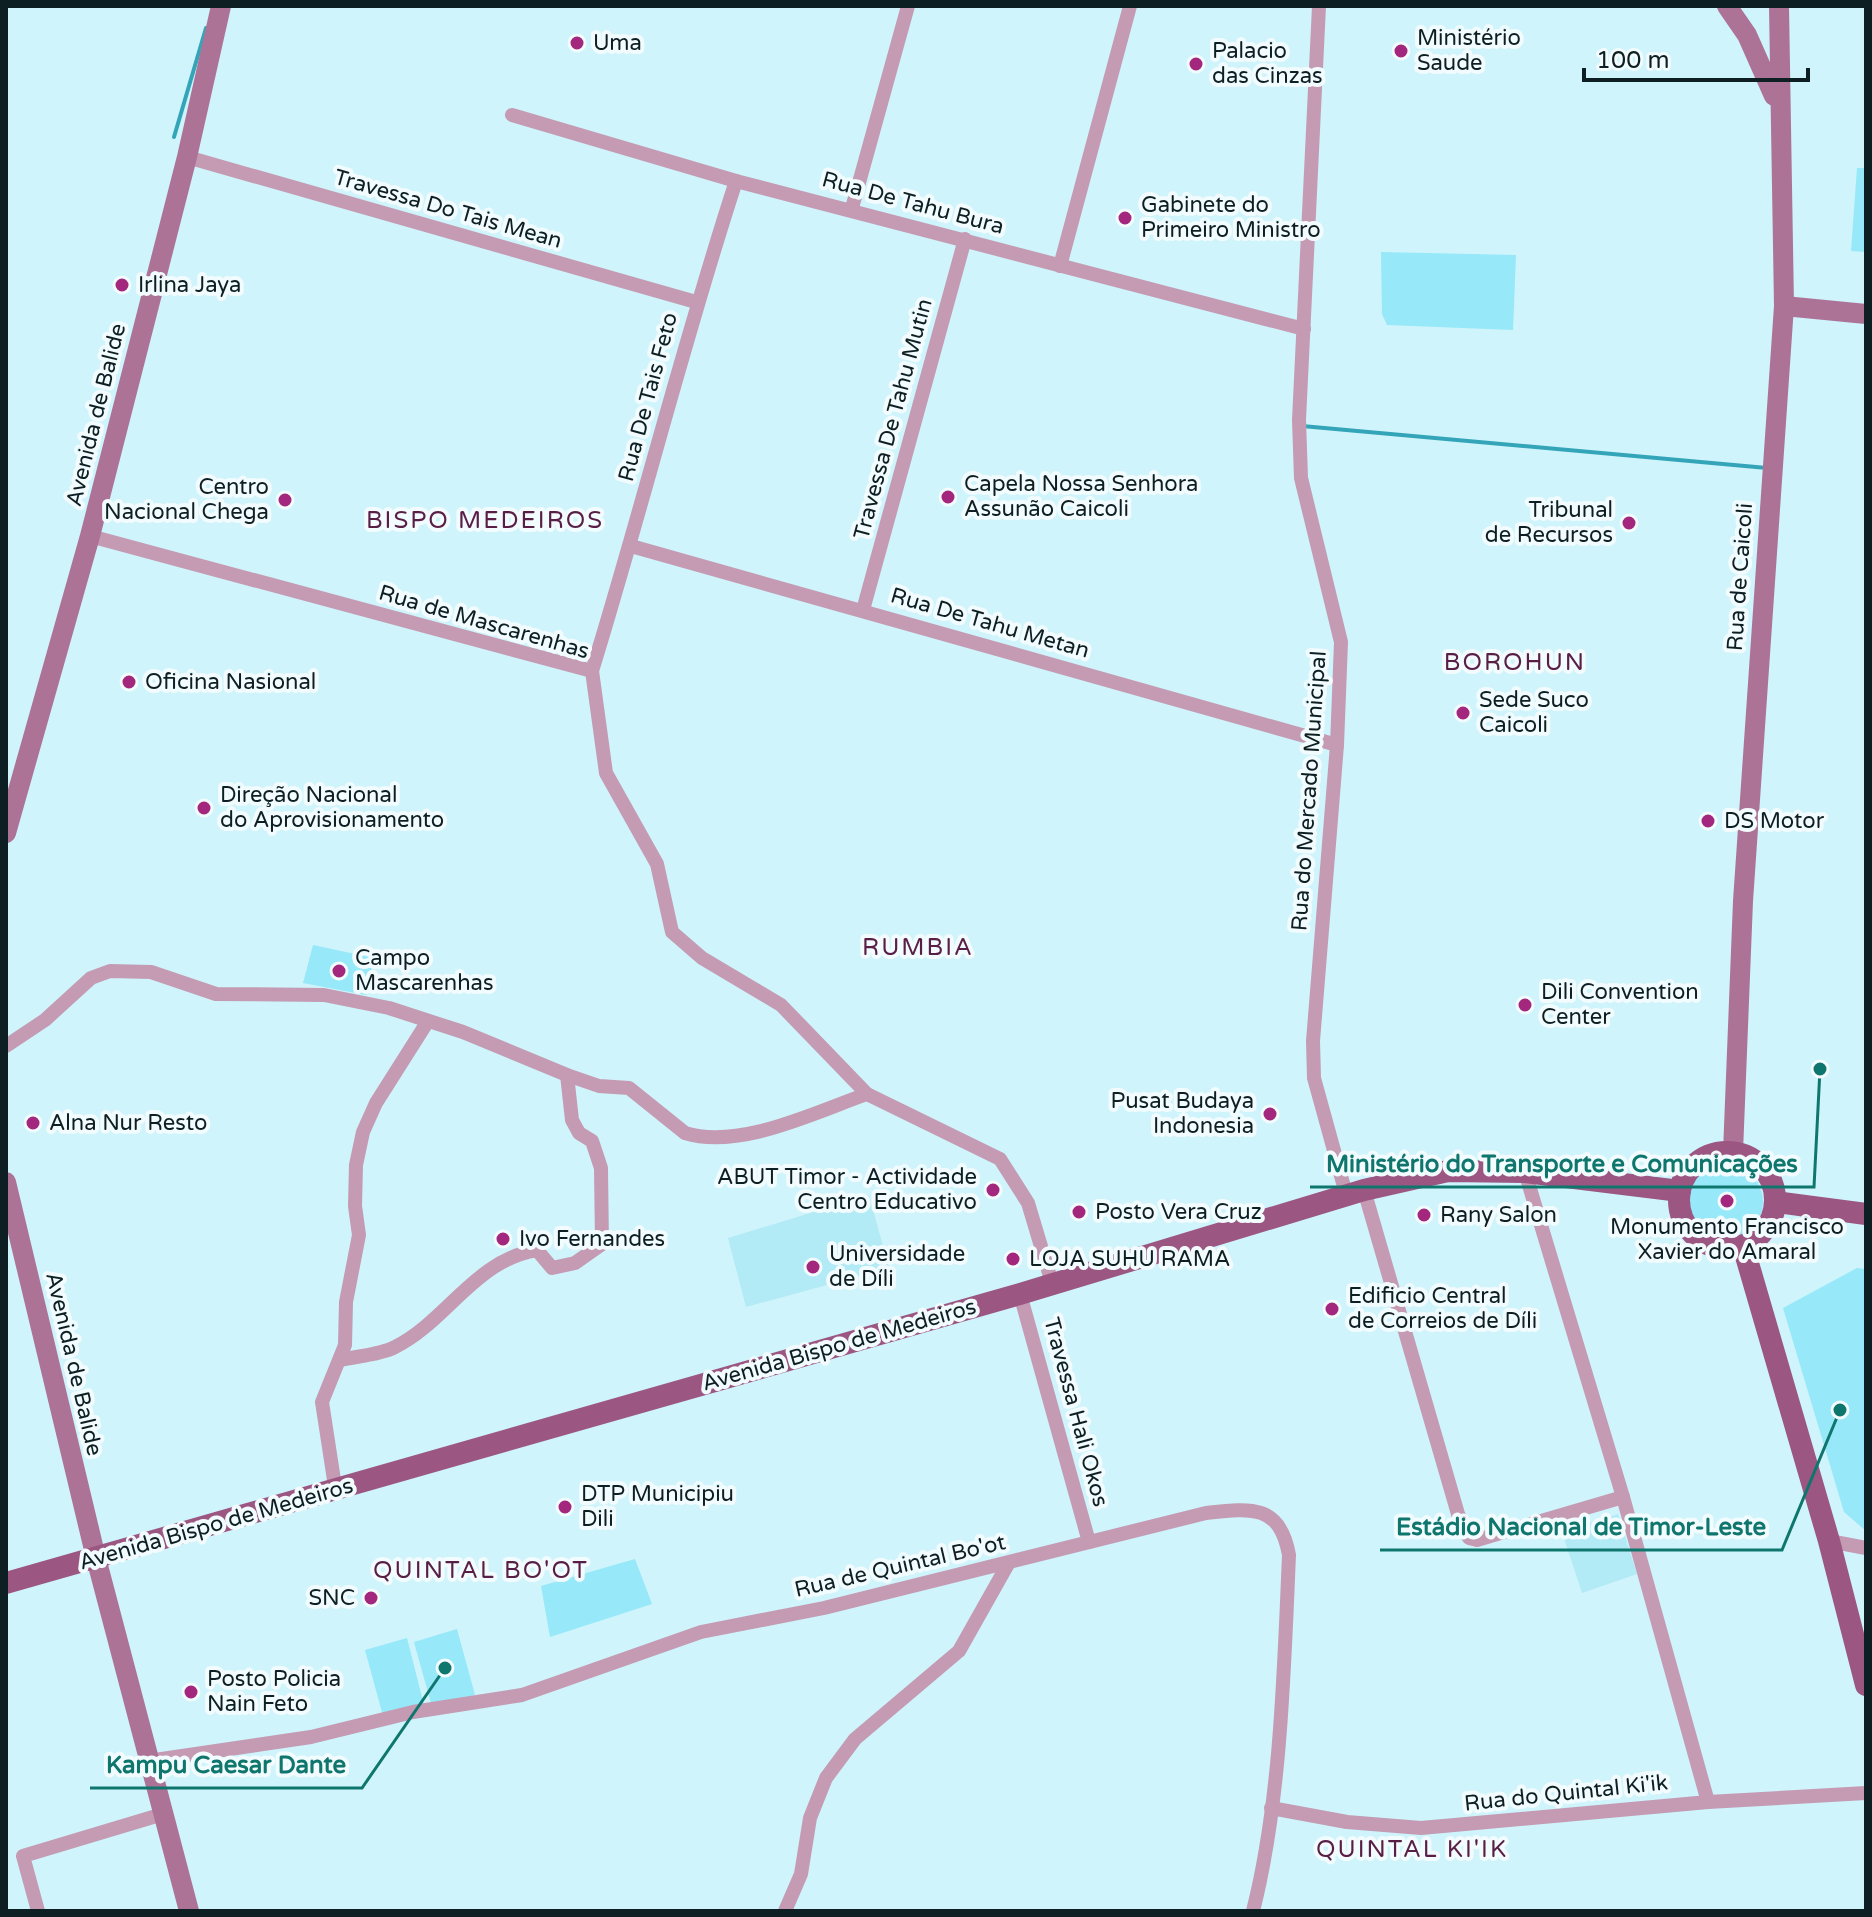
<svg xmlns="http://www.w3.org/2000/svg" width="1872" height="1917" viewBox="0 0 1872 1917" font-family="'Varela Round',sans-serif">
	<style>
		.built { fill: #b2eaf6 }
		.green { fill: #97e8f9 }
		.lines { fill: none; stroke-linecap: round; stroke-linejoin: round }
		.stream { stroke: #34a5b9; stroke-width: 4 }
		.street { stroke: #c49bb3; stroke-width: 14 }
		.secondary { stroke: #ad7397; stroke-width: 20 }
		.primary { stroke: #9c5682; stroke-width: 22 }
		.poi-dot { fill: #a2277d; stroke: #f2fbfd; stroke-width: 3 }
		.labels { text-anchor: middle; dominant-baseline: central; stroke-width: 8; stroke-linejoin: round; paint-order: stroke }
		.poi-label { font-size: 22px; fill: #0d1f23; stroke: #f2fbfd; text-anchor: start }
		.street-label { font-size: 22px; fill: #0d1f23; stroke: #f2fbfd }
		.neighbourhood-label { font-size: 24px; letter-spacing: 2px; fill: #581e45; stroke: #f2fbfd }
		.leader { fill: none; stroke: #0f766e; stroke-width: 3 }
		.callout-dot { fill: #0f766e; stroke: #f2fbfd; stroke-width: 3 }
		.callout-label { font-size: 24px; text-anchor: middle; font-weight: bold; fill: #0f766e; stroke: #f2fbfd; stroke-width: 8; stroke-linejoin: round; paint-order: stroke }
	</style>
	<rect width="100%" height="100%" fill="#cff4fc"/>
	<g class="built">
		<path d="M869 1195 889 1268 746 1307 728 1238Z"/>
		<path d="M1618 1514 1637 1574 1582 1593 1562 1532Z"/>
	</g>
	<g class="green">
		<path d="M1857 168H1866V252L1851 251Z"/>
		<path d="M1381 252 1516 255 1513 330 1387 325 1382 314Z"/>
		<path d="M313 945 374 958 366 995 303 983Z"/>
		<circle cx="1725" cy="1202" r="38"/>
		<path d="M1857 1268 1866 1269V1531L1844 1512 1783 1308Z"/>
		<path d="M635 1559 652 1604 550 1637 541 1586Z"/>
		<path d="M457 1629 475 1695 432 1707 414 1642Z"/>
		<path d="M407 1638 424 1705 383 1716 365 1650Z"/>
	</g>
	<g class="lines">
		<g class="stream">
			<path d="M174 137 206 28"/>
			<path d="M1302 426 1767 468"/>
		</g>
		<g class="street">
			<path d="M1319 6 1299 420 1301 478 1341 642 1337 745 1313 1041 1314 1078 1346 1194"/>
			<path d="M512 115 736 181 1304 329"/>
			<path d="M187 157 696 302"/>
			<path d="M852 208 908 6"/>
			<path d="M1060 266 1130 6"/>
			<path d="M90 536 592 671 606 773 657 864 672 932 702 958 781 1005 867 1094 1000 1159 1028 1203 1052 1283"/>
			<path d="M631 546 1337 745"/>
			<path d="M863 610 965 239"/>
			<path d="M592 671C642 509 683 343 736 181"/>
			<path d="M6 1046 45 1020 91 978 110 971 151 972 216 994 324 995 389 1008 463 1032 567 1075 599 1086 629 1088 685 1133C740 1150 815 1112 867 1094"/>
			<path d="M1525 1172 1623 1497 1708 1802"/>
			<path d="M1364 1190 1458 1514 1469 1538 1477 1540 1623 1497"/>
			<path d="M1020 1294 1089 1542"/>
			<path d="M340 1360C357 1356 380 1355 395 1347 447 1321 475 1260 537 1250L552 1268 575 1263 602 1244 601 1168 592 1141 579 1133 572 1120 567 1075"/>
			<path d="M334 1480 322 1402 345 1345 346 1302 359 1235 355 1206 356 1165 363 1132 376 1103 428 1021"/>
			<path d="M1829 1541 1866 1548"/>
			<path d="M148 1761 311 1737 413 1712 522 1695 701 1632 824 1608 1206 1513C1251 1508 1280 1504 1289 1555 1284 1669 1281 1801 1253 1911"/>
			<path d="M1271 1808 1347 1822 1421 1828 1708 1802 1866 1793"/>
			<path d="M38 1911 23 1856 163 1814"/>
			<path d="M785 1911 801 1874 810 1818 826 1778 855 1739 959 1651 1008 1564"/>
		</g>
		<g class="secondary">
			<path d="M1727 6 1747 35 1774 96"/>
			<path d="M1784 306 1866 314"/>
			<path d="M6 833 90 536 187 157 221 6"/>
			<path d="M1733 1152 1743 901 1784 306 1779 6"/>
			<path d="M6 1182 96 1558 189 1911"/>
		</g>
		<g class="primary">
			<circle cx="1727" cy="1200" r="48"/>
			<path d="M1776 1202 1866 1214"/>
			<path d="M1743 1246 1829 1541 1866 1685"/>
			<path d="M6 1583 1020 1294 1364 1190 1448 1171 1525 1172 1680 1191"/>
		</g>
	</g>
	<g class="poi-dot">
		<circle cx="577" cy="43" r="8"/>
		<circle cx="1401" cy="51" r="8"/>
		<circle cx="1196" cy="64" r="8"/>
		<circle cx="1125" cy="218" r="8"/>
		<circle cx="122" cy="285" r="8"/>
		<circle cx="948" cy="497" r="8"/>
		<circle cx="285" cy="500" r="8"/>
		<circle cx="1629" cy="523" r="8"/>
		<circle cx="129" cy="682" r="8"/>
		<circle cx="1463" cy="713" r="8"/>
		<circle cx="204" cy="808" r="8"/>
		<circle cx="1708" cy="821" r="8"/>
		<circle cx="339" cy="971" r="8"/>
		<circle cx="1525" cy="1005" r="8"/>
		<circle cx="1270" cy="1114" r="8"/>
		<circle cx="33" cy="1123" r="8"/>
		<circle cx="993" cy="1190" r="8"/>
		<circle cx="1727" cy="1201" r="8"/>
		<circle cx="1079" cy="1212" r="8"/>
		<circle cx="1424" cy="1215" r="8"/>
		<circle cx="503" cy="1239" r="8"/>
		<circle cx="1013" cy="1259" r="8"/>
		<circle cx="813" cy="1267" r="8"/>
		<circle cx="1332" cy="1309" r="8"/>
		<circle cx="565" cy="1507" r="8"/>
		<circle cx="371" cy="1598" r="8"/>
		<circle cx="191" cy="1692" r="8"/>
	</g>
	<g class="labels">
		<g class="poi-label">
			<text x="1417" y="38">Ministério<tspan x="1417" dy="25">Saude</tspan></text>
			<text x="593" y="43">Uma</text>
			<text x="1212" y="51">Palacio<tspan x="1212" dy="25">das Cinzas</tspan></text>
			<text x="1141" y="205">Gabinete do<tspan x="1141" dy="25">Primeiro Ministro</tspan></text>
			<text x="138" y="285">Irlina Jaya</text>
			<text x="964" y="484">Capela Nossa Senhora<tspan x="964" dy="25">Assunão Caicoli</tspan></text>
			<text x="269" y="487" text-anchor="end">Centro<tspan x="269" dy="25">Nacional Chega</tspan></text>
			<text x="1613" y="510" text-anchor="end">Tribunal<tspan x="1613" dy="25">de Recursos</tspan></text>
			<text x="145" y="682">Oficina Nasional</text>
			<text x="1479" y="700">Sede Suco<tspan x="1479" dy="25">Caicoli</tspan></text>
			<text x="220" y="795">Direção Nacional<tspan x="220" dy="25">do Aprovisionamento</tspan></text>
			<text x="1724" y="821">DS Motor</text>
			<text x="355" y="958">Campo<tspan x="355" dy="25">Mascarenhas</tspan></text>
			<text x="1541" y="992">Dili Convention<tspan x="1541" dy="25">Center</tspan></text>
			<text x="1254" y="1101" text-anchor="end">Pusat Budaya<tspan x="1254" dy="25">Indonesia</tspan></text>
			<text x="49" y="1123">Alna Nur Resto</text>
			<text x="977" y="1177" text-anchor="end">ABUT Timor - Actividade<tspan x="977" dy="25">Centro Educativo</tspan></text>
			<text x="1095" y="1212">Posto Vera Cruz</text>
			<text x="1440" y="1215">Rany Salon</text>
			<text x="1727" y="1227" text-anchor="middle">Monumento Francisco<tspan x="1727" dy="25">Xavier do Amaral</tspan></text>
			<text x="519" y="1239">Ivo Fernandes</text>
			<text x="829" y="1254">Universidade<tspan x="829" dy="25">de Díli</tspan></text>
			<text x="1029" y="1259">LOJA SUHU RAMA</text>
			<text x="1348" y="1296">Edificio Central<tspan x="1348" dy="25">de Correios de Díli</tspan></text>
			<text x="581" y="1494">DTP Municipiu<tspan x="581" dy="25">Dili</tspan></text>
			<text x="355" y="1598" text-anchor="end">SNC</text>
			<text x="207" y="1679">Posto Policia<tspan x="207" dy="25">Nain Feto</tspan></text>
		</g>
		<g class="street-label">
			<text transform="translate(913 203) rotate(15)">Rua De Tahu Bura</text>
			<text transform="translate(448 209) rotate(16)">Travessa Do Tais Mean</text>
			<text transform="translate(648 397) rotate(-75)">Rua De Tais Feto</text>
			<text transform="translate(96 415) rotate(-76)">Avenida de Balide</text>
			<text transform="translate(893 419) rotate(-75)">Travessa De Tahu Mutin</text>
			<text transform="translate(1740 577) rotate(-86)">Rua de Caicoli</text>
			<text transform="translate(484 622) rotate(16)">Rua de Mascarenhas</text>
			<text transform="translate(990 623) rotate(16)">Rua De Tahu Metan</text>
			<text transform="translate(1309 791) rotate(-86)">Rua do Mercado Municipal</text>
			<text transform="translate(839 1345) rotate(-16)">Avenida Bispo de Medeiros</text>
			<text transform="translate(74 1364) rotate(77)">Avenida de Balide</text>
			<text transform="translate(1076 1412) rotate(75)">Travessa Hali Okos</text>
			<text transform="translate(216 1524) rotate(-16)">Avenida Bispo de Medeiros</text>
			<text transform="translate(900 1566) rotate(-13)">Rua de Quintal Bo'ot</text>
			<text transform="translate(1566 1793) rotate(-6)">Rua do Quintal Ki'ik</text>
		</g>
		<g class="neighbourhood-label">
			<text x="485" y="520">BISPO MEDEIROS</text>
			<text x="1515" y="662">BOROHUN</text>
			<text x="918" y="947">RUMBIA</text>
			<text x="481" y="1570">QUINTAL BO'OT</text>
			<text x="1412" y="1849">QUINTAL KI'IK</text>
		</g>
	</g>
	<path class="leader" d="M1820 1069L1814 1187H1310M1840 1410L1782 1550H1380M445 1668L362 1788H90"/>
	<g class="callout-dot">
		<circle cx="1820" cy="1069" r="8"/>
		<circle cx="1840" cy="1410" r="8"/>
		<circle cx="445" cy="1668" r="8"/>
	</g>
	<g class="callout-label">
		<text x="1562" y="1172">Ministério do Transporte e Comunicações</text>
		<text x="1581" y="1535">Estádio Nacional de Timor-Leste</text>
		<text x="226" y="1773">Kampu Caesar Dante</text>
	</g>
	<rect width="1872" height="1917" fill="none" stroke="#0d1f23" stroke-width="16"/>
	<path d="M1584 68v12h224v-12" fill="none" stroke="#0d1f23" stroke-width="4"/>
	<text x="1596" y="68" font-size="24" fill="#0d1f23" stroke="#f2fbfd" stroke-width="6" paint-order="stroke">100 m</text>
</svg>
